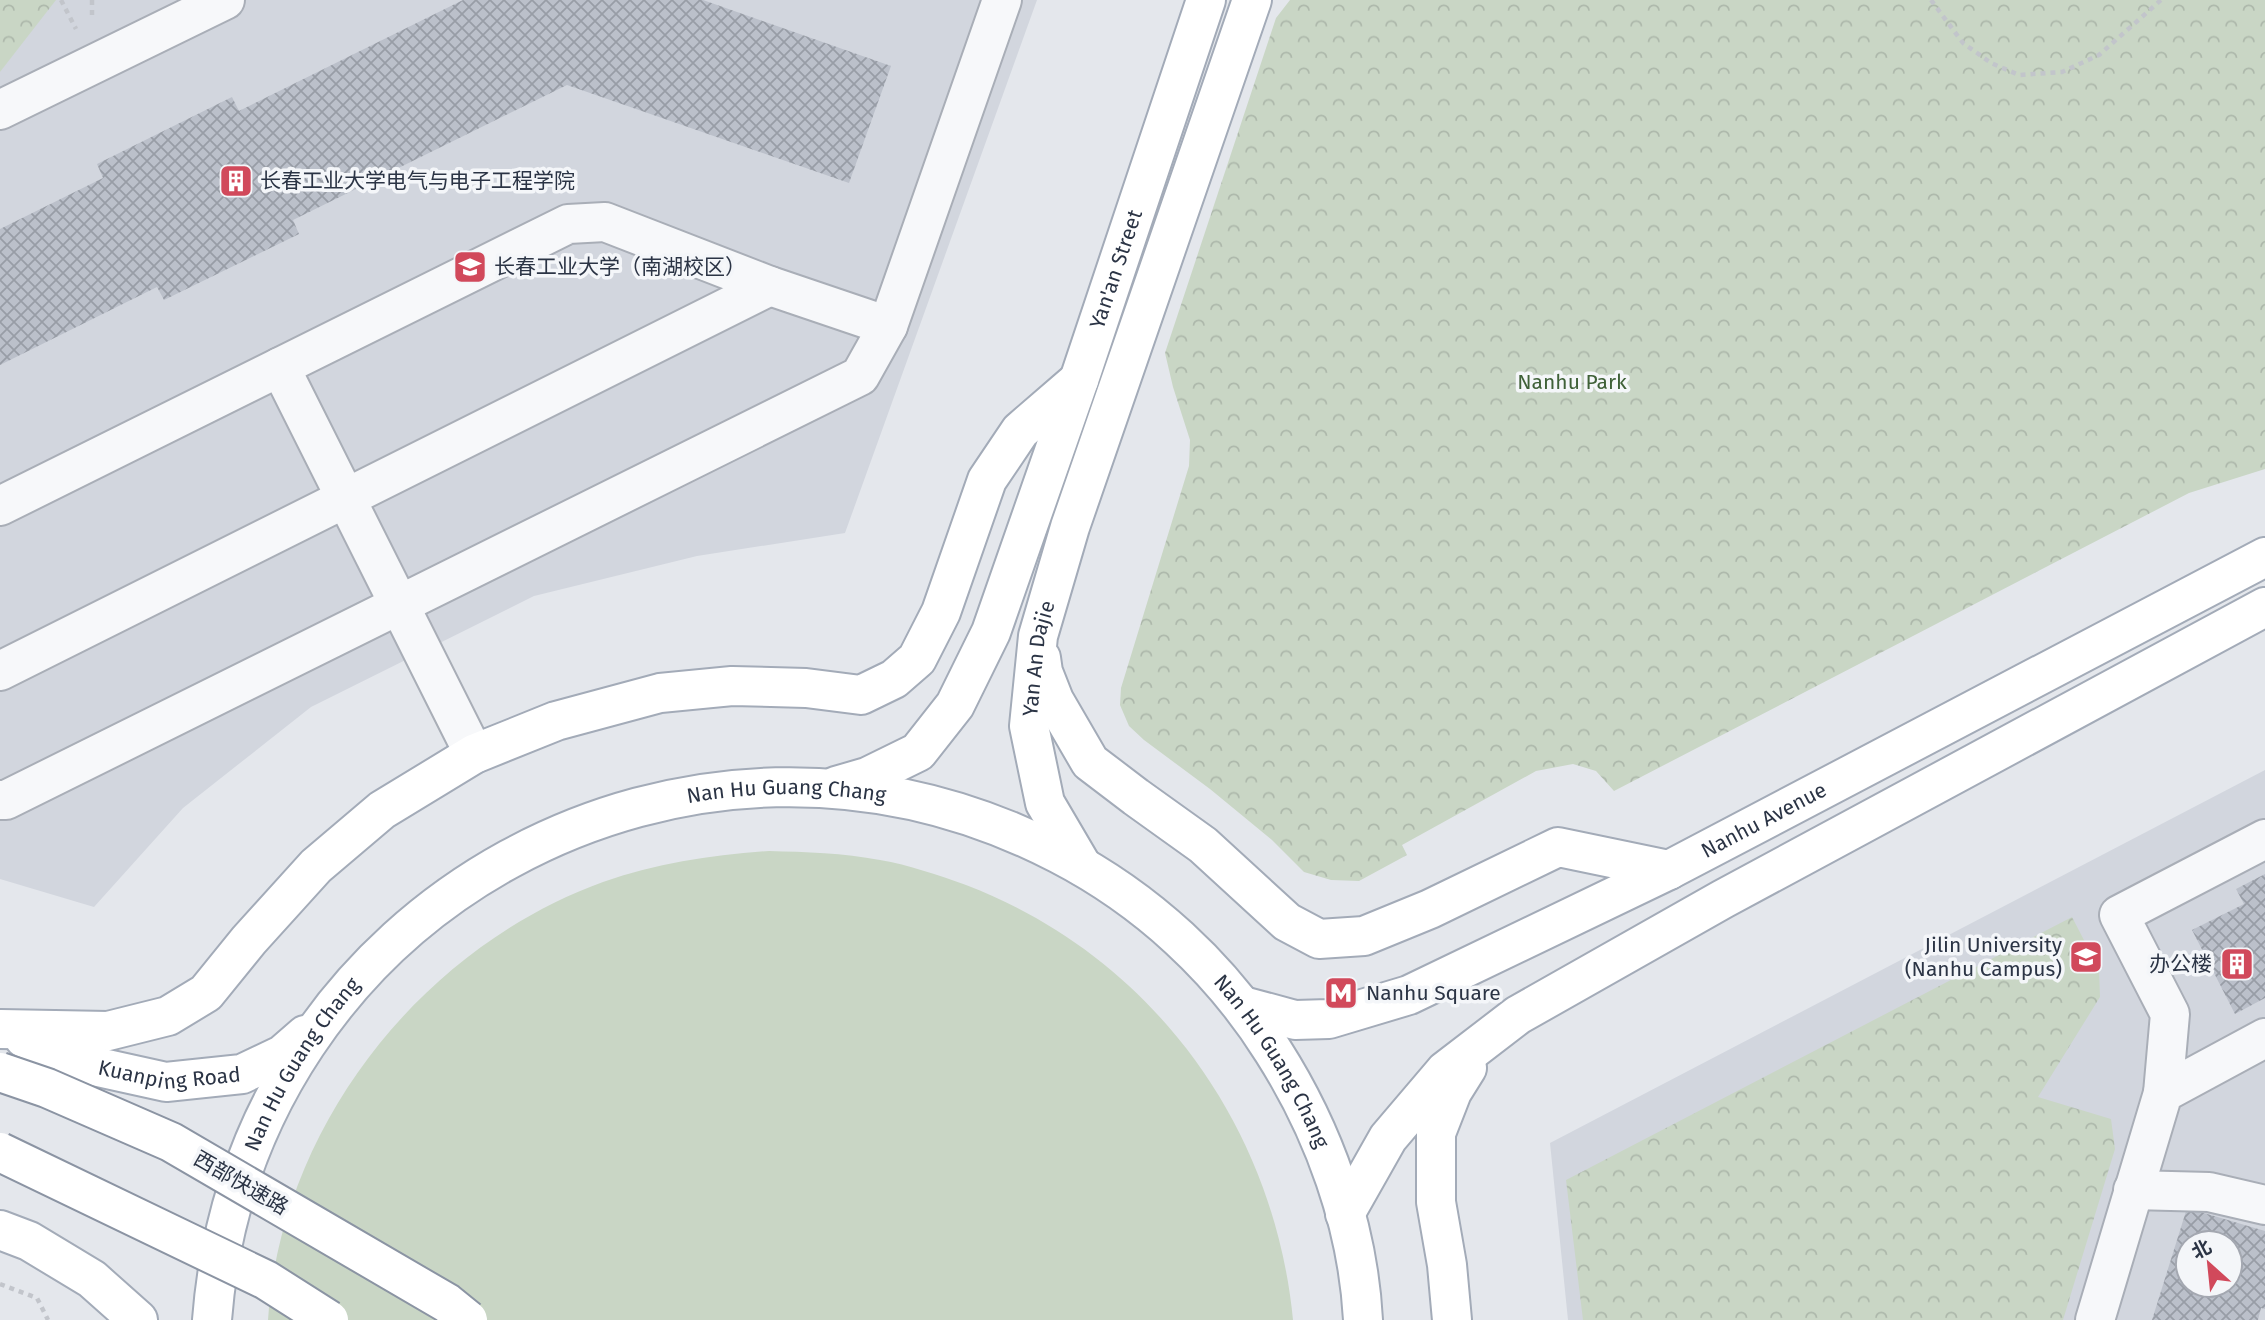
<svg xmlns="http://www.w3.org/2000/svg" width="2265" height="1320" viewBox="0 0 2265 1320" font-family="'Fira Sans','Noto Sans SC',sans-serif">
	<style>
		.built { fill: #d2d6de; fill-rule: evenodd }
		.grass { fill: #c9d6c5 }
		.forest { fill: url(#forest-crowns) }
		.building { fill: url(#building-cross-hatch); fill-rule: evenodd }
		.lines { fill: none; stroke-linecap: round; stroke-linejoin: round }
		.minor-casing { stroke: #a9aeb7; stroke-width: 42 }
		.major-casing { stroke: #a3abb8; stroke-width: 42 }
		.path { stroke: #c2c5cb; stroke-width: 4.5; stroke-dasharray: 5 5; stroke-linecap: butt }
		.minor { stroke: #f7f8fa; stroke-width: 38 }
		.major { stroke: #fff; stroke-width: 38 }
		.highway-bridge-casing { stroke: #8b94a3; stroke-width: 42; stroke-linecap: butt }
		.highway-bridge { stroke: #fff; stroke-width: 38 }
		.labels { text-anchor: middle; dominant-baseline: central; stroke-width: 7; stroke-linejoin: round; paint-order: stroke }
		.poi-label { font-size: 21px; fill: #2b3445; stroke: #f4f6f9; text-anchor: start }
		.street-label { font-size: 21px; fill: #2b3445; stroke: #f4f6f9 }
		.park-label { font-size: 21px; fill: #3f6138; stroke: #f4f6f9 }
	</style>
	<defs>
		<pattern id="forest-crowns" width="20" height="18" patternUnits="userSpaceOnUse" patternTransform="scale(1.75)"><rect width="20" height="18" fill="#c9d6c5"/><path d="M2 6a3 3 0 1 1 6 0M12 15a3 3 0 1 1 6 0" fill="none" stroke="#adb8ab"/></pattern>
		<pattern id="building-cross-hatch" width="8" height="8" patternUnits="userSpaceOnUse" patternTransform="scale(1.75)"><rect width="8" height="8" fill="#bbc0ca"/><path d="M0 0l8 8M0 8l8-8" fill="none" stroke="#989da6"/></pattern>
	</defs>
	<rect width="100%" height="100%" fill="#e4e7ec"/>
	<g class="built">
		<path d="M0 0H1037L845 533 697 556 534 596 311 707 183 808 94 907 0 879Z"/>
		<path d="M2265 770V1320H1568L1550 1143ZM2188 1243H2230V1285H2188Z"/>
	</g>
	<path class="grass" d="M769 851C806 852 843 853 880 860 909 865 938 875 966 885 1151 956 1274 1124 1293 1320H268C281 1126 421 948 603 882 657 863 712 855 769 851Z"/>
	<g class="forest">
		<path d="M0 0H56L0 72Z"/>
		<path d="M1290 0H2265V469L2189 493 1614 791 1596 771 1573 764 1536 771 1402 845 1407 855 1359 881 1331 880 1304 872 1272 840 1210 789 1144 740 1129 726 1120 705 1121 688 1189 466 1190 440 1173 387 1165 353 1276 18Z"/>
		<path d="M2072 917 2099 969 2100 997 2038 1097 2111 1119 2115 1149 2063 1320H1583L1566 1180Z"/>
	</g>
	<g class="building">
		<path d="M463 0H703L891 66 849 183 567 85 293 220 299 234 164 300 157 287 0 365V229L103 178 97 164 232 97 239 111Z"/>
		<path d="M2265 874V998L2235 1014 2192 930 2244 904 2236 889Z"/>
		<path d="M2187 1208 2265 1231V1309L2261 1308 2258 1320H2152ZM2188 1243H2230V1285H2188Z"/>
	</g>
	<g class="lines">
		<defs>
			<g id="minor">
				<path d="M0 110 225 0"/>
				<path d="M280 367 474 754"/>
				<path d="M0 506 568 224 605 222 770 286"/>
				<path d="M0 671 770 286 888 326"/>
				<path d="M0 800H6L860 376 888 326 1002 0"/>
				<path d="M2163 1093 2170 1014 2119 915 2265 839"/>
				<path d="M2133 1190 2209 1192 2265 1205"/>
				<path d="M2095 1320 2163 1093 2265 1038"/>
			</g>
			<g id="major">
				<path d="M1041 658 1043 672 1054 700 1090 762 1136 797 1203 845 1287 922 1319 939 1364 936 1430 909 1558 847 1669 870"/>
				<path id="s1" d="M836 786 867 777 918 752 955 705 991 632 1079 380 1206 0"/>
				<path id="s2" d="M1082 866 1045 803 1029 726 1038 636 1070 527 1252 0"/>
				<path id="s3" d="M1243 1006 1295 1020 1329 1019 1409 995 1669 870 2265 557"/>
				<path d="M1 1029 108 1031 168 1016 206 993 249 940 316 866 382 810 474 754 556 721 660 693 732 686 806 688 861 695 894 679 917 659 941 612 987 480 1020 431 1079 380"/>
				<path id="s4" d="M24 1038 98 1067 166 1082 242 1074 282 1055 305 1035"/>
				<path d="M1345 1214 1388 1138 1445 1071 1518 1015 1723 899 2265 607"/>
				<path d="M0 1230 29 1241 92 1279 138 1320"/>
				<path id="s5" d="M212 1320C244 904 691 662 1059 854 1146 899 1221 968 1273 1051 1324 1131 1358 1225 1363 1320"/>
				<path d="M1452 1320 1447 1265 1436 1202V1133L1452 1092 1467 1068"/>
			</g>
		</defs>
		<use href="#minor" class="minor-casing"/>
		<use href="#major" class="major-casing"/>
		<g class="path">
			<path d="M61 0 76 29"/>
			<path d="M92 0V20"/>
			<path d="M1931 0 1963 43 1991 63 2019 75 2062 72 2099 55 2161 0"/>
			<path d="M0 1284 37 1298 48 1320"/>
		</g>
		<use href="#minor" class="minor"/>
		<use href="#major" class="major"/>
		<defs>
			<g id="highway-bridge">
				<path d="M0 1072 47 1088 171 1142 447 1303 468 1320"/>
				<path d="M0 1152 266 1280 329 1320"/>
			</g>
		</defs>
		<use href="#highway-bridge" class="highway-bridge-casing"/>
		<use href="#highway-bridge" class="highway-bridge"/>
	</g>
	<defs>
		<symbol id="building-square" viewBox="-11 -11 22 22"><rect x="-9" y="-9" width="18" height="18" rx="4" fill="#d1495b" stroke="#f4f6f9"/><path d="M-4-6H4V6H1V3H-1V6H-4ZM-2.5-4.3h1.7v1.8h-1.7ZM.8-4.3h1.7v1.8H.8ZM-2.5-1h1.7V.8h-1.7ZM.8-1h1.7V.8H.8Z" fill="#fff"/></symbol>
		<symbol id="university-square" viewBox="-11 -11 22 22"><rect x="-9" y="-9" width="18" height="18" rx="4" fill="#d1495b" stroke="#f4f6f9"/><path d="M0-5L7-2L0 1L-7-2ZM-4 1L0 2.5L4 1V4Q0 6-4 4Z" fill="#fff"/></symbol>
		<symbol id="metro-square" viewBox="-11 -11 22 22"><rect x="-9" y="-9" width="18" height="18" rx="4" fill="#d1495b" stroke="#f4f6f9"/><path d="M-5.5 5V-5H-3L0 0L3-5H5.5V5H3V-.5L0 4L-3-.5V5Z" fill="#fff"/></symbol>
	</defs>
	<g fill-rule="evenodd">
		<use href="#building-square" x="217" y="162" width="38" height="38"/>
		<use href="#university-square" x="451" y="248" width="38" height="38"/>
		<use href="#university-square" x="2067" y="938" width="38" height="38"/>
		<use href="#building-square" x="2218" y="945" width="38" height="38"/>
		<use href="#metro-square" x="1322" y="974" width="38" height="38"/>
	</g>
	<g class="labels">
		<g class="poi-label">
			<text x="260" y="181">长春工业大学电气与电子工程学院</text>
			<text x="494" y="267">长春工业大学（南湖校区）</text>
			<text x="2062" y="945" text-anchor="end">Jilin University<tspan x="2062" dy="24">(Nanhu Campus)</tspan></text>
			<text x="2212" y="964" text-anchor="end">办公楼</text>
			<text x="1366" y="993">Nanhu Square</text>
		</g>
		<g class="street-label">
			<text stroke="none"><textPath href="#s1" startOffset="614">Yan'an Street</textPath></text>
			<text stroke="none"><textPath href="#s2" startOffset="220">Yan An Dajie</textPath></text>
			<text stroke="none"><textPath href="#s5" startOffset="861">Nan Hu Guang Chang</textPath></text>
			<text stroke="none"><textPath href="#s3" startOffset="567">Nanhu Avenue</textPath></text>
			<text stroke="none"><textPath href="#s5" startOffset="275">Nan Hu Guang Chang</textPath></text>
			<text stroke="none"><textPath href="#s5" startOffset="1447">Nan Hu Guang Chang</textPath></text>
			<text stroke="none"><textPath href="#s4" startOffset="152">Kuanping Road</textPath></text>
			<text transform="translate(241 1183) rotate(30)">西部快速路</text>
		</g>
		<g class="park-label">
			<text x="1572" y="382">Nanhu Park</text>
		</g>
	</g>
	<g transform="translate(2209 1264) rotate(333)"><circle r="33" fill="#f4f6f9" stroke="#a4a8b1" stroke-width="2"/>
	<path d="M0-5L12 26L0 18L-12 26Z" fill="#d1495b"/>
	<text y="-10" font-size="19" font-weight="bold" text-anchor="middle" fill="#2b3445">北</text>
	</g>
</svg>
